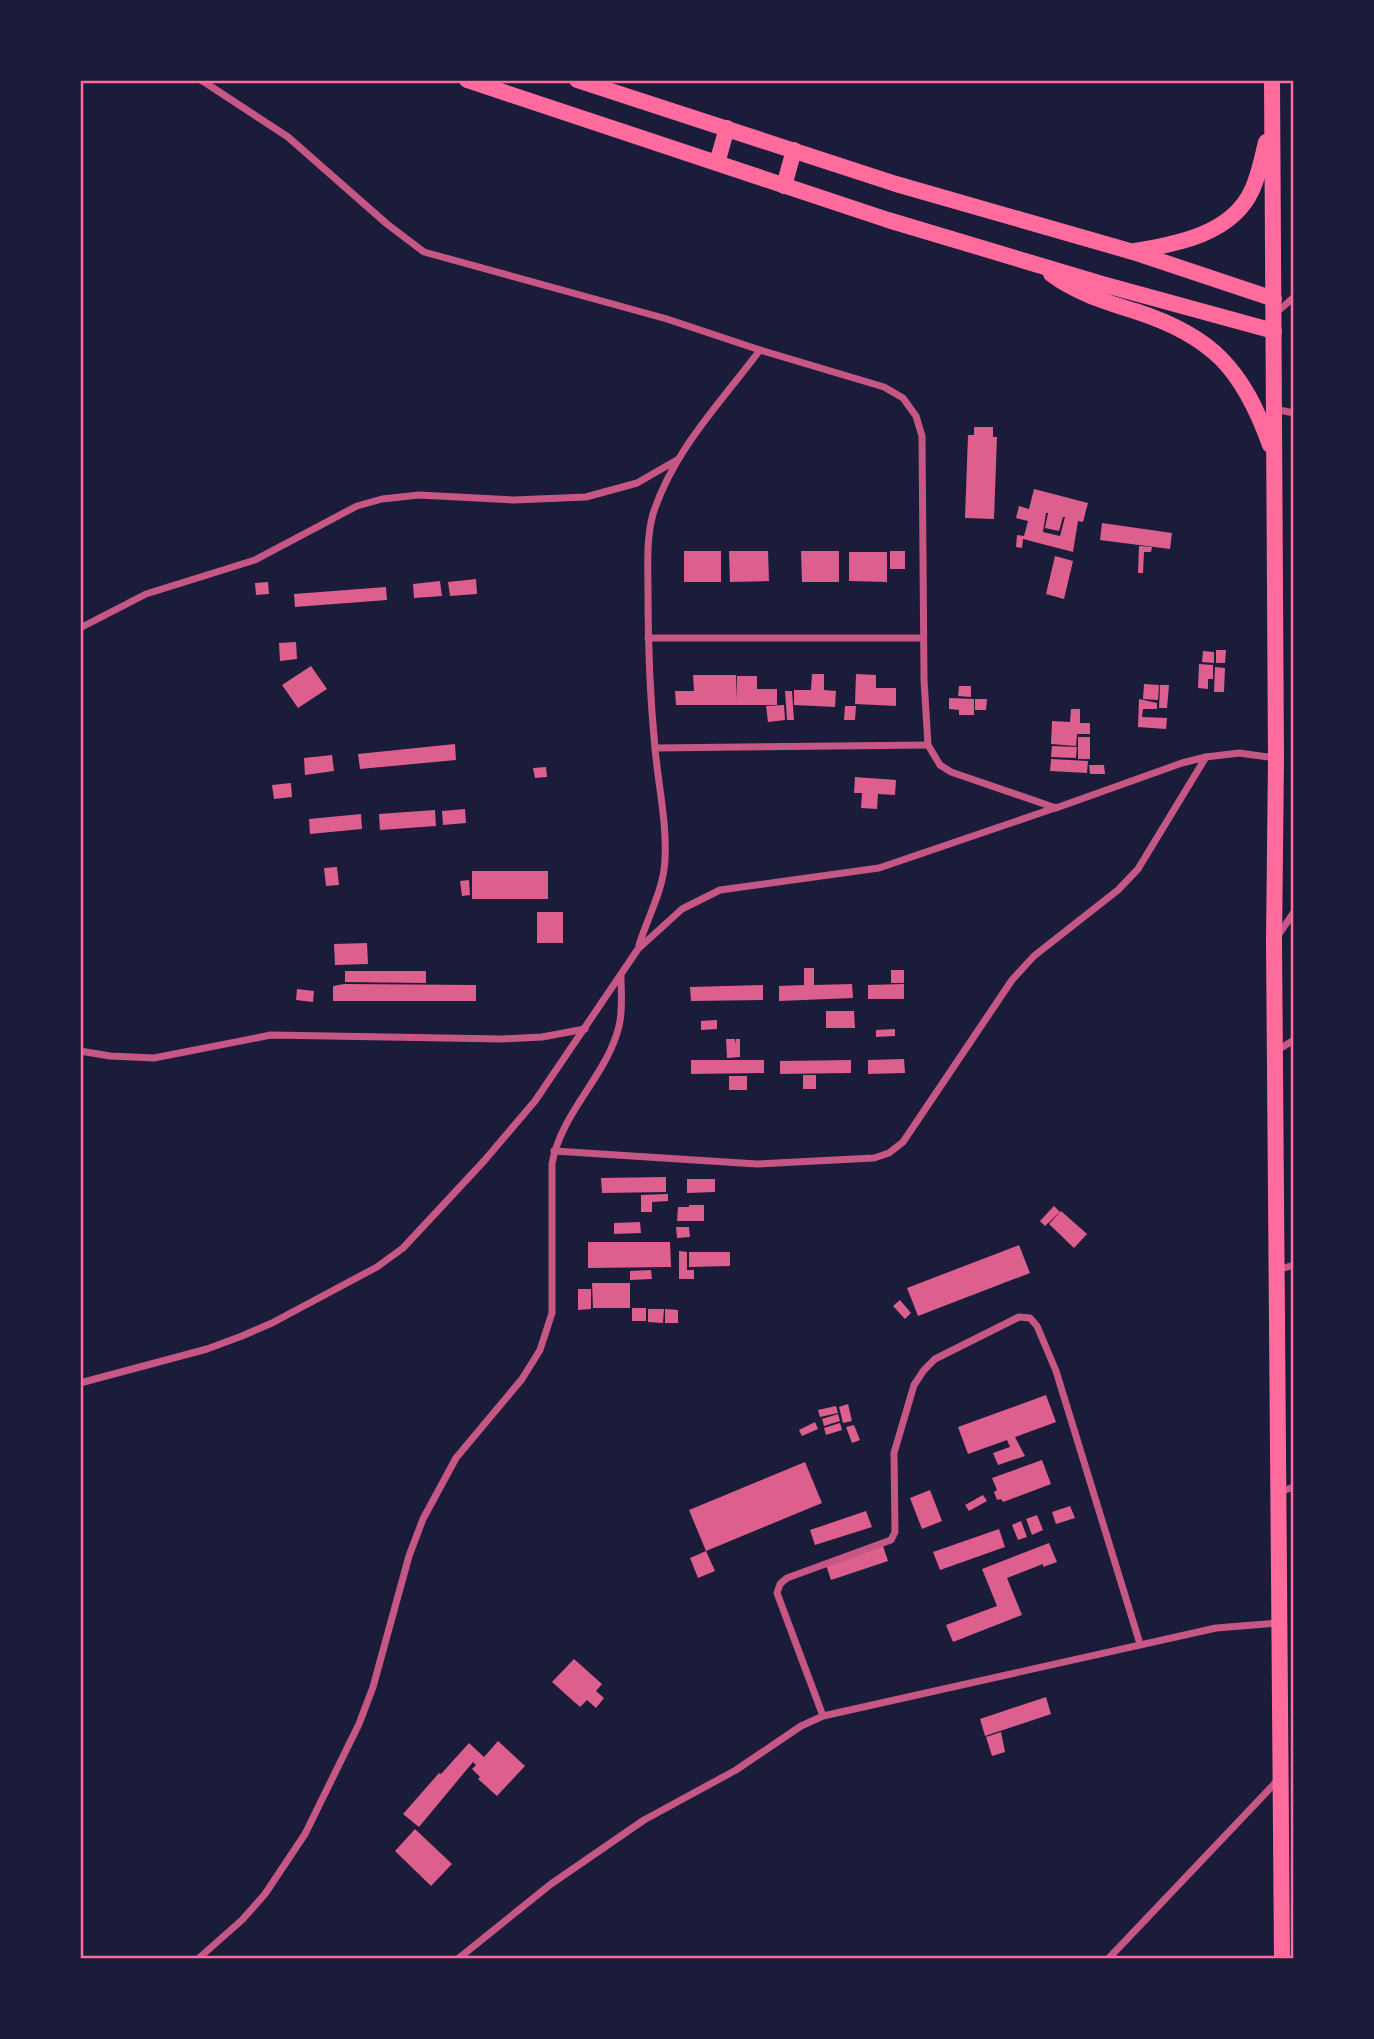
<svg xmlns="http://www.w3.org/2000/svg" width="1374" height="2039" viewBox="0 0 1374 2039" font-family="'Noto Sans',sans-serif">
	<style>
		.building { fill: #dd5f8e; fill-rule: evenodd }
		.lines { fill: none; stroke-linecap: round; stroke-linejoin: round }
		.minor { stroke: #c65784; stroke-width: 7 }
		.trunk { stroke: #ff6b9d; stroke-width: 16 }
		.neatline { fill: none; stroke: #ff6b9d; stroke-width: 2.5 }
	</style>
	<rect width="100%" height="100%" fill="#1b1b3a"/>
	<g class="building">
		<path d="M974 427H993V437H997L994 519 965 518 968 435H974Z"/>
		<path d="M1034 489 1088 503 1083 522 1078 521 1073 552 1023 539 1022 548 1016 547 1017 535 1024 536 1028 521 1016 518 1019 506 1029 509ZM1046 513H1048L1045 528 1059 531 1063 517H1065L1060 536 1043 532Z"/>
		<path d="M1102 523 1172 533 1170 549 1100 540Z"/>
		<path d="M1139 546 1152 547 1151 552H1144L1143 573H1138Z"/>
		<rect x="684" y="551" width="37" height="31"/>
		<path d="M729 551H768L769 581 730 582Z"/>
		<path d="M801 551H839V582H802Z"/>
		<rect x="890" y="551" width="15" height="18"/>
		<path d="M849 552H887V582L849 581Z"/>
		<path d="M1055 556 1073 561 1064 599 1046 594Z"/>
		<path d="M476 579 477 594 450 596 448 582Z"/>
		<path d="M440 581 442 596 414 598 413 584Z"/>
		<path d="M268 582 269 594 256 595 255 583Z"/>
		<path d="M386 587 387 600 295 607 294 594Z"/>
		<path d="M296 642 297 659 280 661 279 643Z"/>
		<path d="M1216 650H1226L1225 663H1216Z"/>
		<path d="M1203 651 1214 652V663L1202 662Z"/>
		<path d="M1199 664 1213 665V679H1208V689L1198 688Z"/>
		<path d="M311 666 327 689 298 708 282 685Z"/>
		<path d="M1215 667 1225 668 1224 692H1214Z"/>
		<path d="M812 674H824V690L836 691 835 707 794 705V690H811Z"/>
		<path d="M856 674 876 675V688H896V706L855 704Z"/>
		<path d="M693 675H736V700L737 676H757V689H777V705H676L675 691H694Z"/>
		<path d="M1144 684 1159 685 1158 700 1143 699Z"/>
		<path d="M1160 685H1169L1167 708H1159Z"/>
		<path d="M959 686H971V697L958 696Z"/>
		<path d="M785 691H792L794 720H787Z"/>
		<path d="M949 698 974 699V715H959V710L949 709Z"/>
		<path d="M975 699H987L986 710H975Z"/>
		<path d="M1139 699 1157 703V709H1143L1142 717 1167 718 1166 729 1138 727Z"/>
		<path d="M784 705 785 720 768 722 766 706Z"/>
		<path d="M845 706H856L855 720H844Z"/>
		<path d="M1071 709H1080V723H1090V734H1077L1076 746 1051 744 1052 721 1070 722Z"/>
		<rect x="1078" y="737" width="12" height="22"/>
		<path d="M455 744 456 760 360 769 358 754Z"/>
		<path d="M1052 746 1077 747 1076 758 1051 757Z"/>
		<path d="M332 755 334 771 305 775 304 758Z"/>
		<path d="M1051 759 1088 761 1087 773 1050 771Z"/>
		<path d="M1089 765H1104L1105 774H1090Z"/>
		<path d="M546 767 547 777 535 778 533 768Z"/>
		<path d="M855 777 896 780 895 795 878 794 877 809 861 808 862 793H854Z"/>
		<path d="M291 783 292 797 274 799 272 785Z"/>
		<path d="M465 809 466 823 443 825 442 811Z"/>
		<path d="M435 810 436 826 380 830 379 814Z"/>
		<path d="M361 814 362 829 310 834 309 819Z"/>
		<path d="M337 867 339 885 326 886 324 868Z"/>
		<rect x="472" y="871" width="76" height="28"/>
		<path d="M469 880 470 895 462 896 460 881Z"/>
		<rect x="537" y="912" width="26" height="31"/>
		<path d="M367 943 368 964 335 965 334 944Z"/>
		<path d="M804 968H814V985L852 984 853 998 779 1001V986L804 985Z"/>
		<rect x="891" y="970" width="13" height="13"/>
		<path d="M345 971H426V983L345 982Z"/>
		<path d="M344 984 476 985V1001H333V986Z"/>
		<path d="M904 984V999H868V985Z"/>
		<path d="M763 985V1000L691 1001 690 987Z"/>
		<path d="M297 989 314 991 313 1002 296 1000Z"/>
		<path d="M826 1011H854L855 1028H826Z"/>
		<path d="M717 1020V1029L701 1030V1021Z"/>
		<path d="M895 1029V1036L876 1037V1030Z"/>
		<path d="M726 1039H735V1044L736 1039H740V1057L727 1058Z"/>
		<path d="M904 1059 905 1073 868 1074V1060Z"/>
		<path d="M691 1060H764V1073L691 1074Z"/>
		<path d="M851 1060V1073L780 1074V1061Z"/>
		<rect x="803" y="1075" width="13" height="14"/>
		<rect x="729" y="1076" width="18" height="14"/>
		<path d="M666 1177V1192L602 1193 601 1178Z"/>
		<path d="M687 1179H715V1192L687 1193Z"/>
		<path d="M668 1194V1201L652 1202V1212H641V1195Z"/>
		<path d="M689 1205H704V1221H677L678 1207H689Z"/>
		<path d="M1054 1206 1060 1212 1045 1226 1040 1221Z"/>
		<path d="M1061 1211 1087 1234 1074 1248 1049 1224Z"/>
		<path d="M640 1222 641 1233 614 1234V1223Z"/>
		<path d="M676 1227H689L690 1237 677 1238Z"/>
		<path d="M588 1242H670L671 1267 588 1268Z"/>
		<path d="M1019 1245 1030 1273 918 1316 907 1288Z"/>
		<path d="M679 1251 687 1252V1270H694V1279H679Z"/>
		<path d="M689 1252H730V1266L689 1267Z"/>
		<path d="M651 1270 652 1279 630 1280V1271Z"/>
		<path d="M592 1283H630V1308H593Z"/>
		<path d="M578 1289H591V1309L578 1310Z"/>
		<path d="M900 1300 911 1313 905 1319 893 1306Z"/>
		<rect x="632" y="1308" width="14" height="13"/>
		<path d="M648 1309H664L663 1323 648 1322Z"/>
		<path d="M665 1309 678 1310V1323H665Z"/>
		<path d="M1046 1395 1056 1422 1015 1437 1025 1456 998 1465 993 1453 1010 1447 1007 1440 968 1454 958 1427Z"/>
		<path d="M848 1404 852 1421 843 1423 839 1407Z"/>
		<path d="M836 1406 838 1413 820 1417 818 1410Z"/>
		<path d="M838 1414 840 1421 824 1426 822 1419Z"/>
		<path d="M815 1422 818 1429 802 1436 799 1430Z"/>
		<path d="M840 1423 842 1430 826 1435 824 1428Z"/>
		<path d="M854 1425 860 1440 852 1443 846 1427Z"/>
		<path d="M1042 1460 1051 1484 1003 1502 1001 1499 997 1500 994 1492 997 1490 992 1478Z"/>
		<path d="M805 1462 822 1503 706 1551 689 1510Z"/>
		<path d="M930 1490 942 1521 922 1529 910 1498Z"/>
		<path d="M983 1495 987 1501 969 1511 965 1505Z"/>
		<path d="M1070 1506 1075 1518 1056 1524 1052 1512Z"/>
		<path d="M866 1511 872 1527 815 1545 810 1530Z"/>
		<path d="M1037 1515 1043 1530 1032 1535 1026 1519Z"/>
		<path d="M1021 1521 1027 1537 1018 1540 1012 1525Z"/>
		<path d="M999 1529 1005 1547 940 1570 933 1552Z"/>
		<path d="M1049 1543 1057 1562 1043 1567V1564L1007 1578 1022 1615 953 1642 946 1625 997 1606 982 1569Z"/>
		<path d="M883 1546 888 1561 831 1580 826 1565Z"/>
		<path d="M706 1551 715 1571 698 1578 690 1558Z"/>
		<path d="M574 1659 602 1684 596 1691 604 1698 596 1708 587 1700 580 1707 552 1682Z"/>
		<path d="M1046 1697 1051 1714 985 1736 980 1719Z"/>
		<path d="M1001 1732 1005 1752 992 1756 986 1737Z"/>
		<path d="M498 1741 525 1766 497 1796 478 1779 480 1777 472 1769 476 1765 473 1762 419 1827 403 1814 439 1773 441 1774 469 1743 484 1757Z"/>
		<path d="M415 1829 452 1864 431 1886 395 1851Z"/>
	</g>
	<g class="lines">
		<g class="minor">
			<path d="M201 80 288 137 387 224 424 252 667 319 760 350 884 387 903 398 916 416 922 436 924 680 928 745 940 765 951 772 1056 808 1182 763 1206 757 1239 753 1275 758"/>
			<path d="M1276 313 1294 297"/>
			<path d="M1274 409 1294 413"/>
			<path d="M80 628 146 594 255 560 357 506 382 499 419 495 514 500 586 497 637 483 677 460"/>
			<path d="M648 638H923"/>
			<path d="M655 748 928 745"/>
			<path d="M1277 937 1294 912"/>
			<path d="M639 945C648 916 664 889 665 859 667 822 658 784 655 748 650 697 648 645 648 593 648 568 646 539 653 514 673 451 721 402 760 350"/>
			<path d="M80 1051 110 1056 154 1058 271 1035 502 1039 542 1037 585 1029"/>
			<path d="M1276 1051 1294 1040"/>
			<path d="M554 1151 757 1164 874 1158 889 1153 903 1142 1012 980 1034 956 1118 890 1138 869 1206 757"/>
			<path d="M1277 1270 1294 1265"/>
			<path d="M80 1383 207 1349 242 1336 272 1323 377 1267 403 1248 484 1161 535 1101 638 949 682 909 720 890 879 868 1055 808"/>
			<path d="M1279 1492 1294 1487"/>
			<path d="M823 1716 777 1593 780 1584 787 1578 891 1540 895 1532 894 1453 914 1385 924 1370 935 1359 1019 1317 1030 1318 1037 1326 1056 1371 1140 1644"/>
			<path d="M199 1958 242 1920 265 1894 305 1834 359 1724 373 1687 409 1556 423 1519 456 1458 522 1379 540 1350 552 1313V1164C561 1112 607 1076 619 1026 623 1010 621 993 621 976"/>
			<path d="M459 1958 551 1884 644 1820 736 1770 801 1726 823 1716 1216 1628 1279 1623"/>
			<path d="M1109 1958 1278 1780"/>
		</g>
		<g class="trunk">
			<path d="M467 80 888 220 1102 284 1274 331"/>
			<path d="M577 80 896 184 1133 252 1274 299"/>
			<path d="M1272 80 1276 759 1274 942 1282 1958"/>
			<path d="M717 163 727 128"/>
			<path d="M784 186 794 150"/>
			<path d="M1135 251C1177 244 1232 234 1252 190 1259 175 1262 158 1266 142"/>
			<path d="M1051 274C1076 293 1106 302 1135 311 1213 336 1243 370 1270 445"/>
		</g>
	</g>
	<rect width="1374" height="2039" fill="none" stroke="#1b1b3a" stroke-width="164"/>
	<rect x="82" y="82" width="1210" height="1875" class="neatline"/>
</svg>
